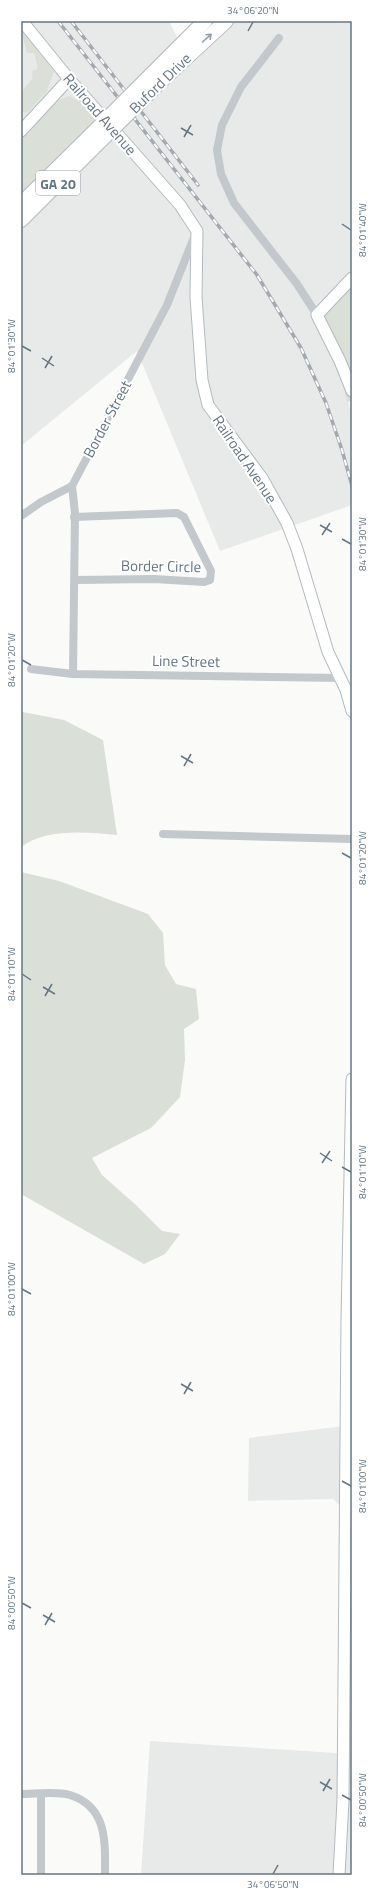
<svg xmlns="http://www.w3.org/2000/svg" width="373" height="1896" viewBox="0 0 373 1896" font-family="'Titillium Web',sans-serif">
	<style>
		.built { fill: #e8e9e9 }
		.green { fill: #dadfd7 }
		.lines { fill: none; stroke-linecap: round; stroke-linejoin: round }
		.secondary-casing { stroke: #b3babf; stroke-width: 13 }
		.highway-casing { stroke: #b4b9bd; stroke-width: 16 }
		.street { stroke: #c3c8cc; stroke-width: 8 }
		.secondary { stroke: #fff; stroke-width: 11 }
		.highway { stroke: #fff; stroke-width: 14 }
		.rail-casing { stroke: #a2aab0; stroke-width: 3.5 }
		.rail { stroke: #fff; stroke-width: 2; stroke-dasharray: 6; stroke-linecap: butt }
		.highway-bridge-casing { stroke: #b4b9bd; stroke-width: 16; stroke-linecap: butt }
		.highway-bridge { stroke: #fff; stroke-width: 14 }
		.oneway { stroke: #939fa8 }
		.ticks { fill: none; stroke: #657683; stroke-width: 1.5 }
		.labels { text-anchor: middle; dominant-baseline: central; stroke-width: 4; stroke-linejoin: round; paint-order: stroke }
		.shield { fill: #fff; stroke: #939fa8; stroke-width: 1 }
		.shield-label { font-size: 14px; font-weight: bold; fill: #657683 }
		.street-label { font-size: 15px; fill: #657683; stroke: #fff }
		.neatline { fill: none; stroke: #657683; stroke-width: 1.5 }
		.ticks-label { font-size: 10px; text-anchor: middle; fill: #657683 }
	</style>
	<rect width="100%" height="100%" fill="#fafaf8"/>
	<g class="built">
		<path d="M21 21H169L184 51 219 21H352V280L337 358 352 416V505L220 551 137 351 21 446Z"/>
		<path d="M352 1425V1517L333 1499 248 1501 249 1438Z"/>
		<path d="M150 1741 352 1754V1875H141Z"/>
	</g>
	<g class="green">
		<path d="M21 30 54 71 47 91 27 113 21 111C21 106 20 99 21 94 24 84 35 83 32 71L38 69 34 53H27Z"/>
		<path d="M69 96 79 101 81 99 98 118 21 194V140L57 101Z"/>
		<path d="M352 280V401L347 402 337 358 319 316Z"/>
		<path d="M21 710 23 712 64 720 103 740 117 835C88 832 45 828 21 847Z"/>
		<path d="M21 872 59 881 148 914 163 933 165 965 176 984 196 989 199 1019 184 1029 185 1060 180 1097 151 1128 92 1158 102 1175 137 1206 162 1231 180 1234 165 1254 144 1264 21 1194Z"/>
	</g>
	<g class="lines">
		<defs>
			<g id="secondary">
				<path d="M22 21 69 79 180 205 197 231 196 297 202 380 208 405 262 478 287 523 297 549 328 652 346 690 352 711"/>
				<path d="M21 131 69 79"/>
				<path d="M352 278 317 315 340 361 352 391"/>
				<path d="M339 1875 343 1801 347 1319 352 1079"/>
			</g>
			<g id="highway">
				<path d="M150 76 205 21"/>
				<path d="M158 84 226 21"/>
				<path d="M21 204 88 138"/>
				<path d="M21 220 94 147"/>
			</g>
		</defs>
		<use href="#secondary" class="secondary-casing"/>
		<use href="#highway" class="highway-casing"/>
		<g class="street">
			<path d="M279 38 241 87 222 125 217 150 221 174 234 203 297 284 317 315"/>
			<path d="M21 516 41 502 72 486"/>
			<path d="M74 517 177 513 184 517 211 571 210 580 204 582 154 579 75 580"/>
			<path d="M31 669 73 674 341 678"/>
			<path d="M73 674 75 513 72 486 167 305 195 235"/>
			<path d="M163 834 352 839"/>
			<path d="M21 1794C35 1794 58 1791 70 1795 108 1807 105 1843 105 1875"/>
			<path d="M41 1875V1794"/>
		</g>
		<use href="#secondary" class="secondary"/>
		<use href="#highway" class="highway"/>
		<defs>
			<g id="rail">
				<path d="M58 21 257 275 301 348 326 403 342 450 352 486"/>
				<path d="M71 21 198 185"/>
			</g>
		</defs>
		<use href="#rail" class="rail-casing"/>
		<use href="#rail" class="rail"/>
		<defs>
			<g id="highway-bridge">
				<path d="M88 138 150 76"/>
				<path d="M94 147 158 84"/>
			</g>
		</defs>
		<use href="#highway-bridge" class="highway-bridge-casing"/>
		<use href="#highway-bridge" class="highway-bridge"/>
	</g>
	<defs><path id="oneway-shaft" d="M-6 0H5M1.5-3L5.5 0L1.5 3" fill="none" stroke-width="1.6" stroke-linecap="round" stroke-linejoin="round"/></defs>
	<use class="oneway" href="#oneway-shaft" transform="translate(207 38) rotate(-42)"/>
	<path class="ticks" d="M248 31 253 22M181 128 193 135M184 137 191 125M342 224 351 230M22 346 31 351M42 358 54 366M45 368 52 356M320 525 332 532M322 535 330 523M342 539 351 544M22 660 31 665M181 756 193 763M184 766 191 754M342 853 351 858M22 974 31 980M43 987 55 994M45 996 52 984M320 1153 332 1161M322 1163 330 1151M342 1167 351 1172M22 1289 31 1294M181 1384 193 1391M184 1394 191 1382M342 1481 351 1486M22 1603 31 1608M43 1615 55 1622M45 1625 52 1613M320 1782 332 1789M323 1791 330 1779M342 1795 351 1800M273 1874 278 1865"/>
	<g class="labels">
		<rect class="shield" x="36" y="171" width="44" height="24" rx="3"/>
		<g class="shield-label">
			<text x="58" y="183">GA 20</text>
		</g>
		<g class="street-label">
			<text transform="translate(160 83) rotate(-44)">Buford Drive</text>
			<text transform="translate(100 114) rotate(49)">Railroad Avenue</text>
			<text transform="translate(107 419) rotate(-62)">Border Street</text>
			<text transform="translate(245 459) rotate(56)">Railroad Avenue</text>
			<text transform="translate(161 566) rotate(1)">Border Circle</text>
			<text transform="translate(186 661) rotate(1)">Line Street</text>
		</g>
	</g>
	<rect width="373" height="1896" fill="none" stroke="#ffffff" stroke-width="44"/>
	<rect x="22" y="22" width="329" height="1852" class="neatline"/>
	<g class="ticks-label">
		<text x="253" y="14">34°06'20"N</text>
		<text transform="translate(362 230) rotate(-90)" y="4">84°01'40"W</text>
		<text transform="translate(11 346) rotate(-90)" y="4">84°01'30"W</text>
		<text transform="translate(362 544) rotate(-90)" y="4">84°01'30"W</text>
		<text transform="translate(11 660) rotate(-90)" y="4">84°01'20"W</text>
		<text transform="translate(362 858) rotate(-90)" y="4">84°01'20"W</text>
		<text transform="translate(11 974) rotate(-90)" y="4">84°01'10"W</text>
		<text transform="translate(362 1172) rotate(-90)" y="4">84°01'10"W</text>
		<text transform="translate(11 1289) rotate(-90)" y="4">84°01'00"W</text>
		<text transform="translate(362 1486) rotate(-90)" y="4">84°01'00"W</text>
		<text transform="translate(11 1603) rotate(-90)" y="4">84°00'50"W</text>
		<text transform="translate(362 1800) rotate(-90)" y="4">84°00'50"W</text>
		<text x="273" y="1888">34°06'50"N</text>
	</g>
</svg>
